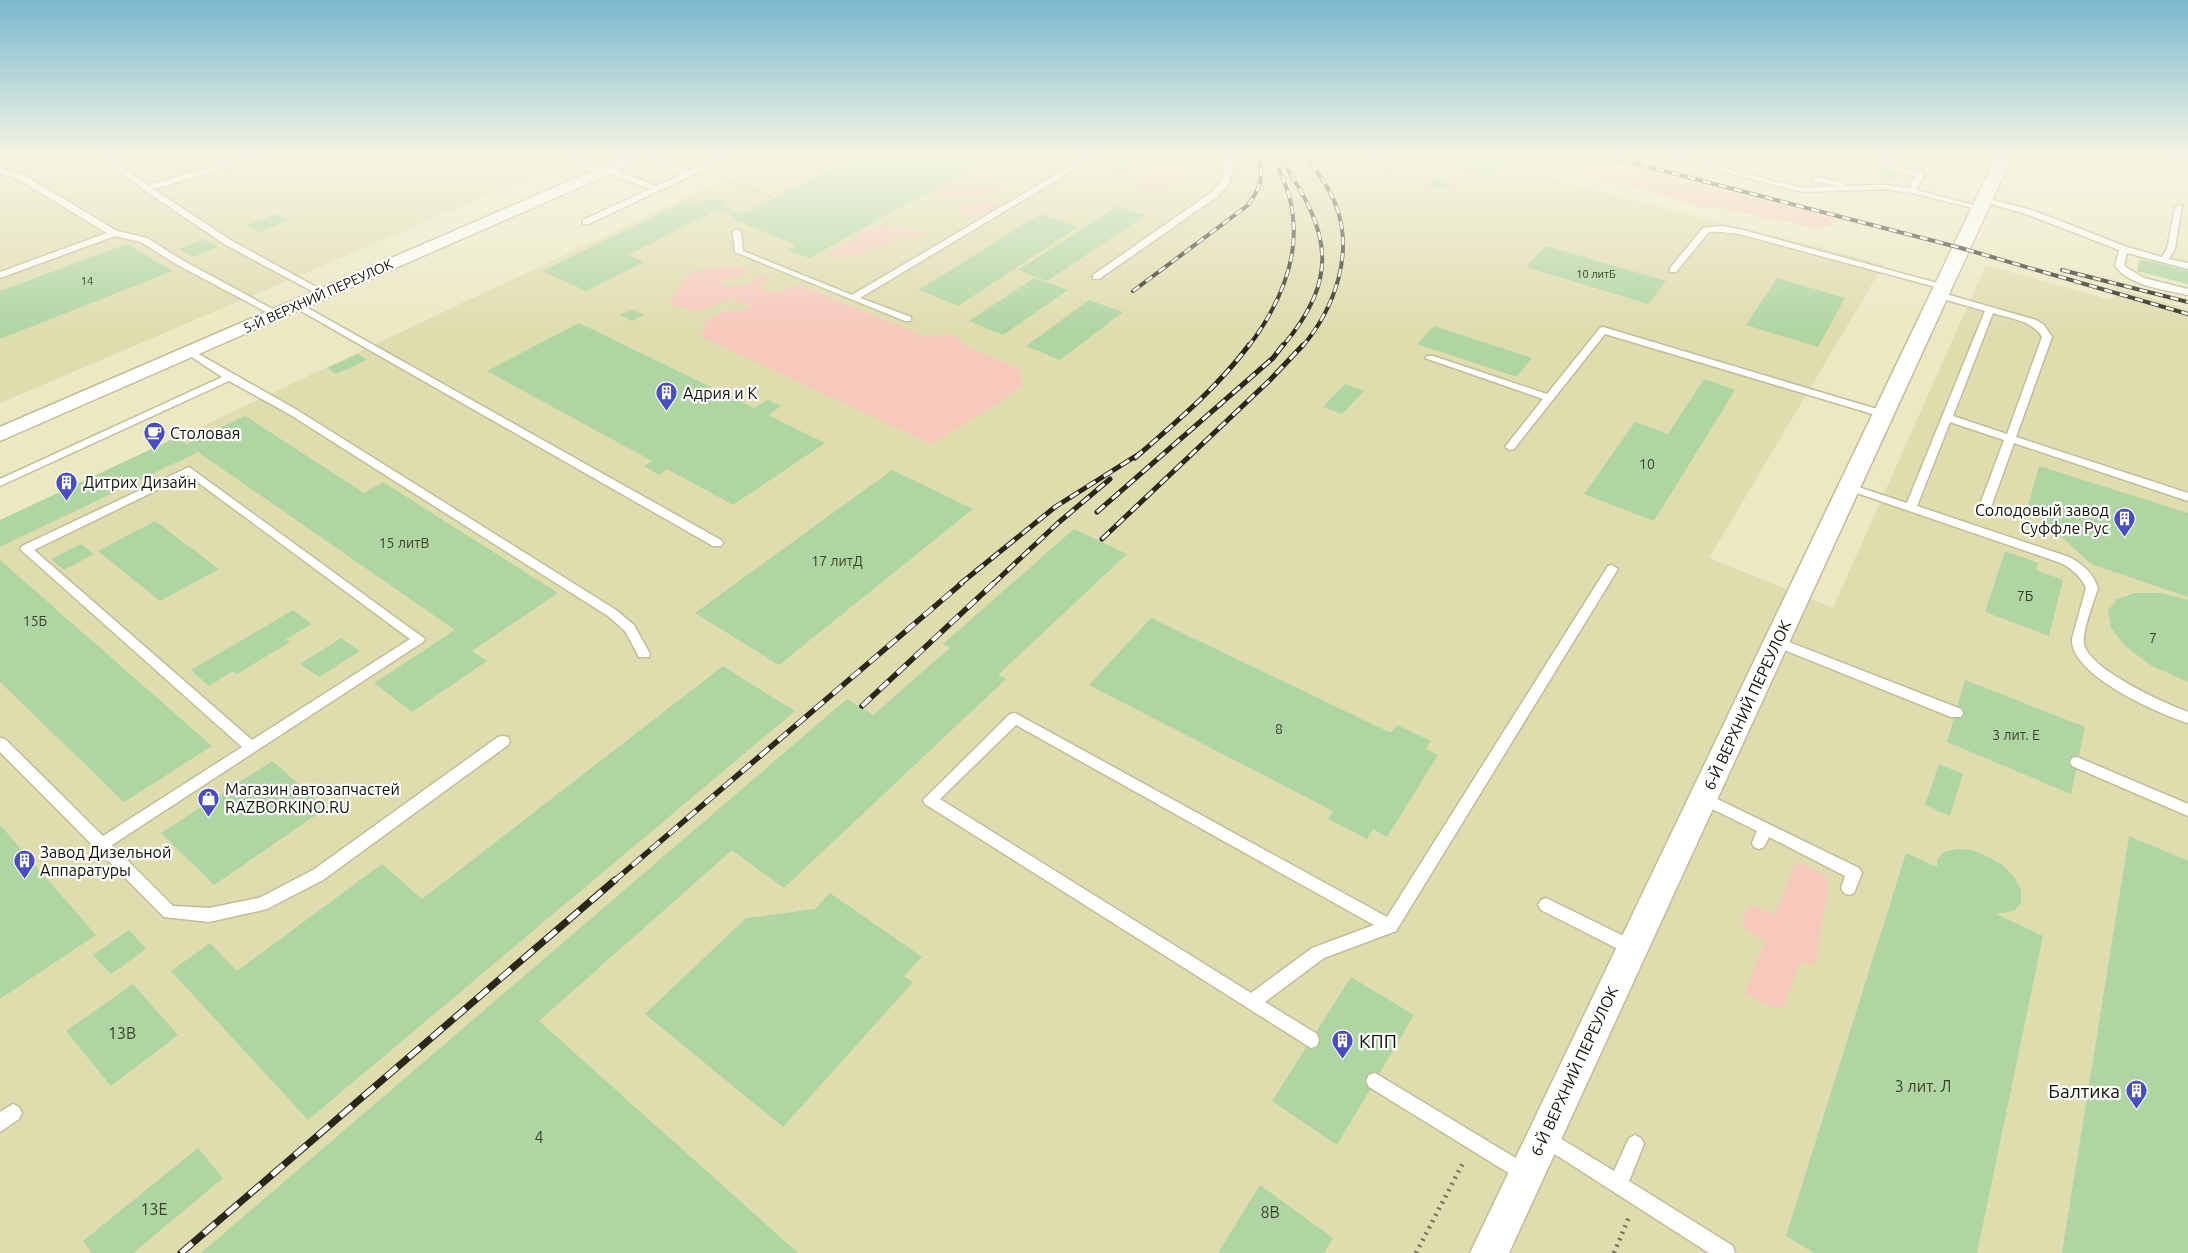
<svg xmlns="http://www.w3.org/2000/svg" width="2188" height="1253" viewBox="0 0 2188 1253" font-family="Ubuntu,sans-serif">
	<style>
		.built { fill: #dfdcae }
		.green { fill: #f7c8bc }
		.building { fill: #afd5a3 }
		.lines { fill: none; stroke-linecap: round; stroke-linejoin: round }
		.service-casing { stroke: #c0bd98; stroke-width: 3 }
		.minor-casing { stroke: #c0bd98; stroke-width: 3 }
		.primary-casing { stroke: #c0bd98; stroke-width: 2 }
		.path-far1 { stroke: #75735b; stroke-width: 2; stroke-dasharray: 0.5 2.5; stroke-linecap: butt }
		.path { stroke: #75735b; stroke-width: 4.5; stroke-dasharray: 2 5; stroke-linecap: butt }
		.service { fill: #fff; fill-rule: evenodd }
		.minor { fill: #fff; fill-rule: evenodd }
		.primary { fill: #fff; fill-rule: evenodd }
		.rail-far3-casing { stroke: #292718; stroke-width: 4 }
		.rail-far2-casing { stroke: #292718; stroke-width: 5 }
		.rail-far1-casing { stroke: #292718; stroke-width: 5.5 }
		.rail-casing { stroke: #292718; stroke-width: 7 }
		.rail-far3 { stroke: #fff; stroke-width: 2.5; stroke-dasharray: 8; stroke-linecap: butt }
		.rail-far2 { stroke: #fff; stroke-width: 3; stroke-dasharray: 10; stroke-linecap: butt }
		.rail-far1 { stroke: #fff; stroke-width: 4; stroke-dasharray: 12; stroke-linecap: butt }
		.rail { stroke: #fff; stroke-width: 5; stroke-dasharray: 15; stroke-linecap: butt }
		.labels { text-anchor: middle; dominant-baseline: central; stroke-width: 4.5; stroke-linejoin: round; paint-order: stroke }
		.far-number-label { font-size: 11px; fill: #39412c }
		.far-street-label { font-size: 14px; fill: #121004; stroke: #fff }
		.number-label { font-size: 14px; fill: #39412c }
		.poi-label { font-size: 16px; fill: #121004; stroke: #fff; text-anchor: start }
		.street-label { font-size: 16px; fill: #121004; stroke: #fff }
		.near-number-label { font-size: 16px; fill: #39412c }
		.near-poi-label { font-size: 19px; fill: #121004; stroke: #fff; text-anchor: start }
	</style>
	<rect width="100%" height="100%" fill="#ebe8c2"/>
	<g class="built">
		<path d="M0 157H577L0 403Z"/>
		<path d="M771 157H1546L1531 174 1884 264 1709 558 1833 608 1986 265 2111 300 2117 288 2188 310V1253H0V522Z"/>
	</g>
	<g class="green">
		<path d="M1177 157H1203L1209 162 1190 171 1186 178 1165 190 1146 194 1138 190 1142 182Z"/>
		<path d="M1532 157H1596L1833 218V225L1816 228 1724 209 1702 207 1535 160Z"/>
		<path d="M953 180H969L971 187 998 186 1005 187 985 194 942 199 938 194 950 190 949 182Z"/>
		<path d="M989 202 998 205C992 213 972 218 962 216L958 209C966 202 979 203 989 202Z"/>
		<path d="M881 225 906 231 922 232 919 238 897 236 883 246 872 248 859 255 840 258 830 256 832 250 853 242 862 231Z"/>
		<path d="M741 266 747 270 738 278 722 280V285C730 287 739 288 747 284 757 280 760 269 772 276L758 285C769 298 786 289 799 285L926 337 946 334 962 340 963 345 1020 370 1022 386 997 404 931 444 702 337 707 320 725 311H744L750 305 737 302 733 298 699 311 672 306 669 301 690 273 707 268Z"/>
		<path d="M1796 861 1824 875 1828 884 1816 962 1812 965 1800 963 1784 1005 1782 1008 1769 1006 1745 993 1765 941C1755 935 1737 931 1744 916 1746 911 1747 908 1751 905L1775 915Z"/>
	</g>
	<g class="building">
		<path d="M856 157H992L809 258 788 250 796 245 732 219 735 218 717 210 628 255 644 262 586 291 542 271 688 200 696 203H702L703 200H726L722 203 727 205 724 207 742 214Z"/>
		<path d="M1125 157 1138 161 1121 172 1108 167Z"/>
		<path d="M1422 157H1511L1490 176Z"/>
		<path d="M1897 157H1900L1929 163 1924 173 1892 165Z"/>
		<path d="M1883 169 1900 173 1895 180 1878 175Z"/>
		<path d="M1435 178 1453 184 1445 190 1426 185Z"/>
		<path d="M1117 206 1146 215 1047 281 1018 270Z"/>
		<path d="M277 214 289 220 259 232 246 225Z"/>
		<path d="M1040 214 1078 227 958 306 919 290Z"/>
		<path d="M204 239 218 247 192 257 179 249Z"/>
		<path d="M127 244 172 271 0 339V291Z"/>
		<path d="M1546 246 1666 281 1648 304 1526 267Z"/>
		<path d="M2140 259 2188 271V284L2137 271Z"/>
		<path d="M1034 278 1068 290 1003 335 969 321Z"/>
		<path d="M1777 278 1845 298 1818 347 1746 325Z"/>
		<path d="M1089 300 1123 312 1060 360 1026 346Z"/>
		<path d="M632 309 644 315 632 321 620 315Z"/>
		<path d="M579 323 754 408 768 400 781 406 768 415 825 443 733 505 667 469 659 475 644 466 652 461 487 371Z"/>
		<path d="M1434 326 1532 358 1517 377 1417 344Z"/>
		<path d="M358 354 367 360 336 374 327 368Z"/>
		<path d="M1704 379 1735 390 1654 521 1584 494 1635 422 1668 434Z"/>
		<path d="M1345 384 1364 391 1342 414 1323 407Z"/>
		<path d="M245 416 364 493 383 482 558 593 472 651 487 661 412 712 374 683 455 630 198 452 0 547V520L177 437 186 444Z"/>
		<path d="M2039 466 2188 513V597L2091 564 2028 506Z"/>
		<path d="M892 470 973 509 779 665 695 613Z"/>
		<path d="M155 521 219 569 160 601 98 551Z"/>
		<path d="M1074 529 1127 554 998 675 1006 679 784 888 732 850 539 1021 798 1253H201L847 699 873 715 950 648 943 644Z"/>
		<path d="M81 544 94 554 64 570 51 559Z"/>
		<path d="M2005 551 2038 563 2036 570 2063 580 2049 636 1985 612Z"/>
		<path d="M0 560 212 746 124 802 0 682Z"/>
		<path d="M2135 593H2161L2188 600V682L2152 666 2126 647 2111 628 2108 611 2117 599Z"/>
		<path d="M293 610 312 624 286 639 290 642 237 674 233 671 209 686 191 670Z"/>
		<path d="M1151 618 1391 733 1397 725 1431 741 1426 749 1438 755 1387 837 1373 829 1367 839 1328 819 1333 811 1089 685Z"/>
		<path d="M341 638 360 651 319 677 300 664Z"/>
		<path d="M723 666 795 711 308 1120 171 971 210 943 237 971 382 864 422 899Z"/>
		<path d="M1965 680 2085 727 2071 794 1947 742Z"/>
		<path d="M272 761 326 808 214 885 161 833Z"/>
		<path d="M1939 764 1963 774 1950 816 1925 805Z"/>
		<path d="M0 825 96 935 0 999Z"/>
		<path d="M2129 836 2188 861V1253H2062Z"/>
		<path d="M1957 849 1972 850 1989 857 2004 866 2015 878 2021 891V903L2014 911 1996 914 2043 936 1977 1253H1814L1786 1236 1906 853 1937 867V860L1944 852Z"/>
		<path d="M830 893 922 957 904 976 913 982 783 1127 645 1014 746 918 815 909Z"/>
		<path d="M129 930 146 949 111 974 93 955Z"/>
		<path d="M1351 977 1414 1015 1337 1145 1272 1101Z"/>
		<path d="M133 984 178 1035 111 1086 66 1031Z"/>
		<path d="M198 1148 223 1178 133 1253H92L83 1241Z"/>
		<path d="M1260 1185 1333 1238 1324 1253H1218Z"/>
	</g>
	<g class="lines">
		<defs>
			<g id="service">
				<path d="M101 157H109L148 185 247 157H258L257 159 153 189 232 241 329 294 324 297 321 296 226 245 144 190Z"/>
				<path d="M564 157H573L604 172 597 174Z"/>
				<path d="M640 157H650L689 171 721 157H730L589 224H583V220L650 189 604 172V168H610L656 186 682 174Z"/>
				<path d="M1086 157H1095L860 298 911 317V321H905L735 252 733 232 737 229 741 232 743 251 852 295Z"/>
				<path d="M1222 157H1230C1235 173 1230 184 1218 196L1099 279H1093V275L1212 192C1223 182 1227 172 1222 157Z"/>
				<path d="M1360 157H1370L1392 166 1385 168Z"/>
				<path d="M1667 157H1679L1802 188 1837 186 1813 181 1812 179 1816 177 1844 183V186L1884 185 1909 188 1915 176 1876 165 1881 157H1889L1885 164 1923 173 1924 175 1917 190 1984 208 1980 210 1912 193 1884 189 1802 192Z"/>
				<path d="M0 168 24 175 117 231 147 238 182 260 282 314 277 317 274 316 176 264 141 242 115 236 0 278V272L107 233 18 179 0 173Z"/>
				<path d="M1981 197 2032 210 2127 247 2162 257 2167 249 2175 207 2182 205 2175 249 2169 259 2188 263V269L2127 253 2124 266 2144 278 2188 289V295C2164 289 2131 287 2115 266L2119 250 2026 214 1981 201Z"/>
				<path d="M1721 226 1743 230 1948 286 1943 289 1739 234 1721 232H1709L1676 272H1670V268L1703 228Z"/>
				<path d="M1939 292 2036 320 2044 325 2052 337 2016 437 2188 493V501L2014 443 1990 510 1984 514 1980 513 1978 510 2004 440 1950 422 1917 506 2069 557C2083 564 2093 573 2098 588 2094 601 2082 631 2084 644 2090 670 2164 703 2188 712V723C2159 714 2070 675 2072 639L2086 588C2081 576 2072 569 2061 563L1845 489 1843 487 1849 484 1907 503 1985 311 1936 297 1934 295ZM1993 313C2011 319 2032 320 2042 337L2007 434 1953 416Z"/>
				<path d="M297 302 721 540 723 543 721 546H713L294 307V303Z"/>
				<path d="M1603 327 1887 412 1888 414 1887 416H1879L1605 334 1514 449 1510 450 1505 447 1543 399 1425 358 1427 356H1433L1547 394 1600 328Z"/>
				<path d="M190 349 297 410 616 610 634 625 650 654 649 657H639L625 631 608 616 289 414 229 381 0 486V479L222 377 187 354 185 352Z"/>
				<path d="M189 467 425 639 423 642 112 845 173 906 209 908 259 898 313 870 498 737 503 736 508 737 510 741 508 745 323 880 267 909 209 922 164 917 0 752V738L5 739 103 836 242 747 20 549 22 546ZM188 475 410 639 252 740 34 550Z"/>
				<path d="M1612 565 1618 569 1396 931 1324 958 1265 1002 1317 1034 1319 1040 1317 1046 1311 1048 925 804 923 800 1010 714 1015 713 1387 917 1608 566ZM1016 725 1374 925 1312 948 1251 993 940 799Z"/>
				<path d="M1776 637 1961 709 1963 713 1961 717H1951L1772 645 1770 642Z"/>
				<path d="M2077 757 2188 804V816L2072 766 2070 762 2072 758Z"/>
				<path d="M1703 792 1859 868 1862 873 1854 893 1849 895 1844 893 1841 888 1845 876 1769 837 1764 847 1759 849 1754 847 1752 843 1757 831 1698 802 1696 798 1698 794Z"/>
				<path d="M1546 898 1638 943 1640 948 1638 953 1632 955 1626 953 1541 910 1538 905 1541 900Z"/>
				<path d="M1375 1073 1532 1168 1535 1174 1532 1180 1526 1183 1520 1180 1369 1087 1366 1081 1369 1075Z"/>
				<path d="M13 1104 19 1107 22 1113 19 1119 0 1132V1112Z"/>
				<path d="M1545 1129 1614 1171 1629 1138 1635 1135 1641 1138 1644 1144 1629 1181 1733 1246 1735 1253H1709L1539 1144 1536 1138 1539 1132Z"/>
			</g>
			<g id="minor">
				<path d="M625 157H645L642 160 0 441V427Z"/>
				<path d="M1996 157H2012L1509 1253H1470Z"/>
			</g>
			<path id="primary" d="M2169 157H2188V164L2171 161Z"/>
		</defs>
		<use href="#service" class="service-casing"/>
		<use href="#minor" class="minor-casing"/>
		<use href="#primary" class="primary-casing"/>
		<g class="path-far1">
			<path d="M1604 157 1666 173"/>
			<path d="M2146 157 2157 162"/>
			<path d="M718 177 773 198"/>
			<path d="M1795 207 1929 241"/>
		</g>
		<g class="path">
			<path d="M1416 1253 1464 1161"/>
			<path d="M1614 1253 1629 1217"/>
		</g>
		<use href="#service" class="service"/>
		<use href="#minor" class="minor"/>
		<use href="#primary" class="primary"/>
		<defs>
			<g id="rail-far3">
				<path d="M1610 157 1961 248 2188 314"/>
				<path d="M1282 161C1330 232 1341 277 1282 347"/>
				<path d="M2062 270 2188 302"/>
				<path d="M1133 291 1247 206C1260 190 1264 177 1259 157"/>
				<path d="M1248 347C1279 306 1302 256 1291 204 1288 188 1280 172 1274 157"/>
				<path d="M1302 347C1335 308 1355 252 1335 203 1328 186 1317 171 1306 157"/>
			</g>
			<g id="rail-far2">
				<path d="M1135 458C1175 423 1217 388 1249 345"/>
				<path d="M1097 512 1273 358 1283 345"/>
				<path d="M1102 539 1270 380 1303 345"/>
				<path d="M960 584 1055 507 1139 454"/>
				<path d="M993 584 1058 523 1110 479"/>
			</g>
			<g id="rail-far1">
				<path d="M862 706 994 583"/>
				<path d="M614 881 962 583"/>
			</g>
			<path id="rail" d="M181 1253 615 880"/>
		</defs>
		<use href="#rail-far3" class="rail-far3-casing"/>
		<use href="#rail-far2" class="rail-far2-casing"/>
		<use href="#rail-far1" class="rail-far1-casing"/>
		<use href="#rail" class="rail-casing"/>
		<use href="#rail-far3" class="rail-far3"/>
		<use href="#rail-far2" class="rail-far2"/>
		<use href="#rail-far1" class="rail-far1"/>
		<use href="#rail" class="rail"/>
	</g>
	<linearGradient id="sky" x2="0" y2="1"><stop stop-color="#7ab8ce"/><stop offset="0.47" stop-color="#f6f5e4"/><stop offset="1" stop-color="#f6f5e4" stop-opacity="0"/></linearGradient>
	<rect width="2188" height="332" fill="url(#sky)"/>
	<defs>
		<symbol id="building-pin" viewBox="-11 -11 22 30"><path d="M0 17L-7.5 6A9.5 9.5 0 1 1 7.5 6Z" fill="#484dc3" stroke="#fff"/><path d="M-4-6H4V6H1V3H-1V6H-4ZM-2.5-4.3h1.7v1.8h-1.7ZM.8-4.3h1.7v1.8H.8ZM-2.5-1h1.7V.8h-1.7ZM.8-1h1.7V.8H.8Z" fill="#fff"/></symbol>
		<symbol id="cafe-pin" viewBox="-11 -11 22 30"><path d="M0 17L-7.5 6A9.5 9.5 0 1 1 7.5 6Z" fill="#484dc3" stroke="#fff"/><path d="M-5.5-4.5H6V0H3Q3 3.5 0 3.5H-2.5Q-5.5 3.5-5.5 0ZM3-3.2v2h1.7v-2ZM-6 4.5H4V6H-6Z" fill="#fff"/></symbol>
		<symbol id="shop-pin" viewBox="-11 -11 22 30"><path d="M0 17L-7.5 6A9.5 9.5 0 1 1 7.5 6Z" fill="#484dc3" stroke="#fff"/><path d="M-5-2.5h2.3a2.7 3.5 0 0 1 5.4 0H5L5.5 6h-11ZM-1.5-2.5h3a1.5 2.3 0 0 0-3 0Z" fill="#fff"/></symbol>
	</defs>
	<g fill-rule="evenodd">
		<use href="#building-pin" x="654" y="380" width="25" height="34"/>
		<use href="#cafe-pin" x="142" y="420" width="25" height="34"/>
		<use href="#building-pin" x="54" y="470" width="25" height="34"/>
		<use href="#building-pin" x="2112" y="506" width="25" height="34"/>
		<use href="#shop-pin" x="196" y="786" width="25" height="34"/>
		<use href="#building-pin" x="12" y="848" width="25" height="34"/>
		<use href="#building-pin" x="1330" y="1028" width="25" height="34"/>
		<use href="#building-pin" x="2124" y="1078" width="25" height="34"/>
	</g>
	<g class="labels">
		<g class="far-number-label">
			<text x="1596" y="274">10 литБ</text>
			<text x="87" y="281">14</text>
		</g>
		<g class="far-street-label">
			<text transform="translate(318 296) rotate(-24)">5-Й ВЕРХНИЙ ПЕРЕУЛОК</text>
		</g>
		<g class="number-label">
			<text x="1647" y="464">10</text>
			<text x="404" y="543">15 литВ</text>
			<text x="837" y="561">17 литД</text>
			<text x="2025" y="596">7Б</text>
			<text x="35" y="621">15Б</text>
			<text x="2153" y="638">7</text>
			<text x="1279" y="729">8</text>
			<text x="2016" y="735">3 лит. Е</text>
		</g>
		<g class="poi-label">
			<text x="683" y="393">Адрия и К</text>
			<text x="170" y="433">Столовая</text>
			<text x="83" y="482">Дитрих Дизайн</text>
			<text x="2109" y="510" text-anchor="end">Солодовый завод<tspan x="2109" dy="18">Суффле Рус</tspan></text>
			<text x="225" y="789">Магазин автозапчастей<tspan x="225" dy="18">RAZBORKINO.RU</tspan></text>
			<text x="40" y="852">Завод Дизельной<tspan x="40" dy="18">Аппаратуры</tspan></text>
		</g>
		<g class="street-label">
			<text transform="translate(1747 705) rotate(-65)">6-Й ВЕРХНИЙ ПЕРЕУЛОК</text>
			<text transform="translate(1574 1071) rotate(-65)">6-Й ВЕРХНИЙ ПЕРЕУЛОК</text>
		</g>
		<g class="near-number-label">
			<text x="122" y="1033">13В</text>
			<text x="1923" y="1086">3 лит. Л</text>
			<text x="539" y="1137">4</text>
			<text x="154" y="1209">13Е</text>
			<text x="1270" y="1212">8В</text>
		</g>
		<g class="near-poi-label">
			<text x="1359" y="1041">КПП</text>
			<text x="2120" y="1091" text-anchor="end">Балтика</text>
		</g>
	</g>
</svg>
